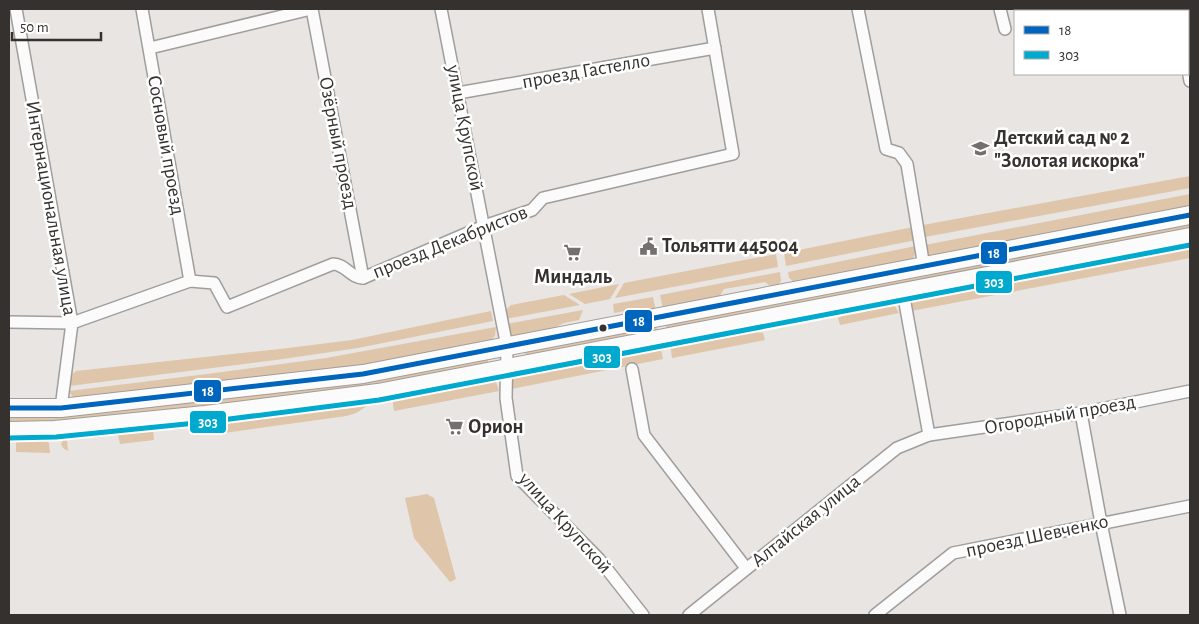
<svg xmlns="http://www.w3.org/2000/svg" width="1199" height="624" viewBox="0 0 1199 624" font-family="'Alegreya Sans',sans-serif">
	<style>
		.green { fill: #dfc5a9 }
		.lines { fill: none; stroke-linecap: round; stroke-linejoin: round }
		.minor-casing { stroke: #a09e9c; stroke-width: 14 }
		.primary-casing { stroke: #a09e9c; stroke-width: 20 }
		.minor { stroke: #fcfbfb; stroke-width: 11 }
		.primary { stroke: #fcfbfb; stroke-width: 18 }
		.bus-1-casing { stroke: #fff; stroke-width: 9 }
		.bus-2-casing { stroke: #fff; stroke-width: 9 }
		.bus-1 { stroke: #0065bd; stroke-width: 5 }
		.bus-2 { stroke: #00a9ce; stroke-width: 5 }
		.bus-dot { fill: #34312e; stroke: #fff; stroke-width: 2 }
		.labels { text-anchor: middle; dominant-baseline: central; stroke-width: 5; stroke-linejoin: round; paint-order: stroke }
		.street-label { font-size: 20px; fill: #34312e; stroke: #fff }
		.poi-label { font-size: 20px; font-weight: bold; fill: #34312e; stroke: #fff; text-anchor: start }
		.line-badge { stroke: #fff; stroke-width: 2 }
		.badge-label { font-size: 14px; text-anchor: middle; font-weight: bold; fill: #fff }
	</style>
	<rect width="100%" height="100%" fill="#e8e5e2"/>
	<g class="green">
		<path d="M1190 176V188L925 237 923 225Z"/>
		<path d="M1190 194V208L928 259 925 245Z"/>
		<path d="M1190 221V230L667 331 665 322Z"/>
		<path d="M913 227 916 240 786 266 784 253Z"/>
		<path d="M1190 243V258L911 311 912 302 916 297Z"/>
		<path d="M916 246 914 257 908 263 795 283 789 278 788 272Z"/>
		<path d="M776 254 778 267 615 298 624 283Z"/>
		<path d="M780 272 781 281 777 287 773 288 765 282 724 289 718 299 663 309 660 295Z"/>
		<path d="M619 284 610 299 585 304 569 294Z"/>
		<path d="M564 295 580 305 505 319 506 310 511 305Z"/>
		<path d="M653 297 656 311 630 310 614 313 613 304Z"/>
		<path d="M893 303 899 313 840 325 838 318 860 306Z"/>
		<path d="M583 310 579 320 564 323 547 331 514 337 510 334 506 324Z"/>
		<path d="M491 311 493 321 358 348 283 359 69 386 70 376 76 371 280 349 352 340Z"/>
		<path d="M656 324 658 333 527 356 525 353V350Z"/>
		<path d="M496 327 495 336 489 342 389 362 74 399 69 391 207 374 326 358Z"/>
		<path d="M740 330 763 333 765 340 672 358 670 343Z"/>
		<path d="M660 345 663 359 511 389 512 379 515 376Z"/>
		<path d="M488 358V363L371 387 94 420 9 423V416Z"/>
		<path d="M491 379 496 382 499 391 394 411 392 396Z"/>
		<path d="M373 402 356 413 346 416 217 434 214 433 209 428 210 421Z"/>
		<path d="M199 423 201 431 198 436 197 424 153 429 154 440 120 444 118 435 67 440 68 451 63 448 61 444 64 438Z"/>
		<path d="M43 438 49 443 50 453 16 452V442Z"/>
		<path d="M427 494 434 498 456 579 450 582 414 538 405 498Z"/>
	</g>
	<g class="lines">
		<defs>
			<g id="minor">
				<path d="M16 9 72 323 61 408"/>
				<path d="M142 9 190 281"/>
				<path d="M312 9 363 278"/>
				<path d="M441 9 507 347 506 398 517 476 599 559 643 615"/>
				<path d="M858 9 886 149 899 153 907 164 924 267"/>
				<path d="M1000 9 1005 29"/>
				<path d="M1174 9 1175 11"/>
				<path d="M150 48 311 9"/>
				<path d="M1188 70 1190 81"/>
				<path d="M458 93 715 48"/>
				<path d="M903 292 929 435"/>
				<path d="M9 322 72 323 190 281 214 283 227 307 333 264C345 264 351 278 363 278L484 226 532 210 543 198 733 154 708 9"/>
				<path d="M632 369 644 435 746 568"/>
				<path d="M1081 413 1101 523 1120 615"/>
				<path d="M689 615 897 448 929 435 1081 413 1190 391"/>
				<path d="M875 615 953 553 1190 506"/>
			</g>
			<g id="primary">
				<path d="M9 408H61L363 374 1190 215"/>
				<path d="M9 431 55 430 205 415 378 393 1190 237"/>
			</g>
		</defs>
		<use href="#minor" class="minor-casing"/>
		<use href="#primary" class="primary-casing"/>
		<use href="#minor" class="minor"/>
		<use href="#primary" class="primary"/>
		<defs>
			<path id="bus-1" d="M9 408H61L363 374 1190 215"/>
			<path id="bus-2" d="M9 438 56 437 206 422 379 400 1190 245"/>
		</defs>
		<use href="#bus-1" class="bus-1-casing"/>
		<use href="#bus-2" class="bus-2-casing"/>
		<use href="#bus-1" class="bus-1"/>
		<use href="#bus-2" class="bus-2"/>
	</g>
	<defs>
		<symbol id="school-bare" viewBox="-9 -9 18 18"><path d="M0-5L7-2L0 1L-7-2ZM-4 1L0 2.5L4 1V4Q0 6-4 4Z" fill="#73706d" stroke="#fff" stroke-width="2.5" paint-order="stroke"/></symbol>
		<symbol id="civic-bare" viewBox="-9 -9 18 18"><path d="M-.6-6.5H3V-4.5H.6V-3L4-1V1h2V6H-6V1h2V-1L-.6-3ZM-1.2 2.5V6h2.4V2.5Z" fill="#73706d" stroke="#fff" stroke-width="2.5" paint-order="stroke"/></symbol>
		<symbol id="supermarket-bare" viewBox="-9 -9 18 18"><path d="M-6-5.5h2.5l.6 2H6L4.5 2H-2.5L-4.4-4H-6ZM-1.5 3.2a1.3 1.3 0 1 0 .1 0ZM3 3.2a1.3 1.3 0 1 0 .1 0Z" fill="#73706d" stroke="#fff" stroke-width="2.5" paint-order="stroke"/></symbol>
	</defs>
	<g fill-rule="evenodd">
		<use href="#school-bare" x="968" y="136" width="25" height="25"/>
		<use href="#civic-bare" x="636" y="234" width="25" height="25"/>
		<use href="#supermarket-bare" x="560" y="240" width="25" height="25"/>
		<use href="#supermarket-bare" x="442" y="414" width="25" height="25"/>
	</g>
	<circle class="bus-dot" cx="603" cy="328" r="4.5"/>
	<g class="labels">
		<g class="street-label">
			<text transform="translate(586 71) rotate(-10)">проезд Гастелло</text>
			<text transform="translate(465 128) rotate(79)">улица Крупской</text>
			<text transform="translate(338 143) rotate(79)">Озёрный проезд</text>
			<text transform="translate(166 145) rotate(80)">Сосновый проезд</text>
			<text transform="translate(51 208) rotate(80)">Интернациональная улица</text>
			<text transform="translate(450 242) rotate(-22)">проезд Декабристов</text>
			<text transform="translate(1060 415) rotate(-10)">Огородный проезд</text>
			<text transform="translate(806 521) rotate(-39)">Алтайская улица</text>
			<text transform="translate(565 523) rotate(48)">улица Крупской</text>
			<text transform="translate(1037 536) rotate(-12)">проезд Шевченко</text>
		</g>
		<g class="poi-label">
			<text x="994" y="138">Детский сад № 2<tspan x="994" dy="23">"Золотая искорка"</tspan></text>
			<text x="662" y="246">Тольятти 445004</text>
			<text x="573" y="277" text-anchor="middle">Миндаль</text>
			<text x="468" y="427">Орион</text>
		</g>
	</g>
	<g class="line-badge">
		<rect x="980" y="241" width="28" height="24" rx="5" fill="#0065bd"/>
		<rect x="975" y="270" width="38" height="24" rx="5" fill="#00a9ce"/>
		<rect x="624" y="309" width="29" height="24" rx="5" fill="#0065bd"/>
		<rect x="583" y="345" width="38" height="24" rx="5" fill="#00a9ce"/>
		<rect x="193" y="379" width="29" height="24" rx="5" fill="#0065bd"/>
		<rect x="189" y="410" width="38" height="24" rx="5" fill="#00a9ce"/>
	</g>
	<g class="badge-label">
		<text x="994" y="258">18</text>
		<text x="994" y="287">303</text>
		<text x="639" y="326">18</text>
		<text x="602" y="362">303</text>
		<text x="208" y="396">18</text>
		<text x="208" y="427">303</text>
	</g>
	<rect width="1199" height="624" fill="none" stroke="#34312e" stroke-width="20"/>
	<rect x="1014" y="10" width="175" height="65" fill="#ffffff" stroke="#aeadab"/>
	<rect x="1024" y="26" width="25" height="8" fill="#0065bd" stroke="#aeadab"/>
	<text x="1059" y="35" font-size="15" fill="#34312e">18</text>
	<rect x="1024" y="51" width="25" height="8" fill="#00a9ce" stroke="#aeadab"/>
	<text x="1059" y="60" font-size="15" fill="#34312e">303</text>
	<path d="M12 32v8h89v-8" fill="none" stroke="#34312e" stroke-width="2.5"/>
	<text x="20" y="32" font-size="15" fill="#34312e" stroke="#ffffff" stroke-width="4" paint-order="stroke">50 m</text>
</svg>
